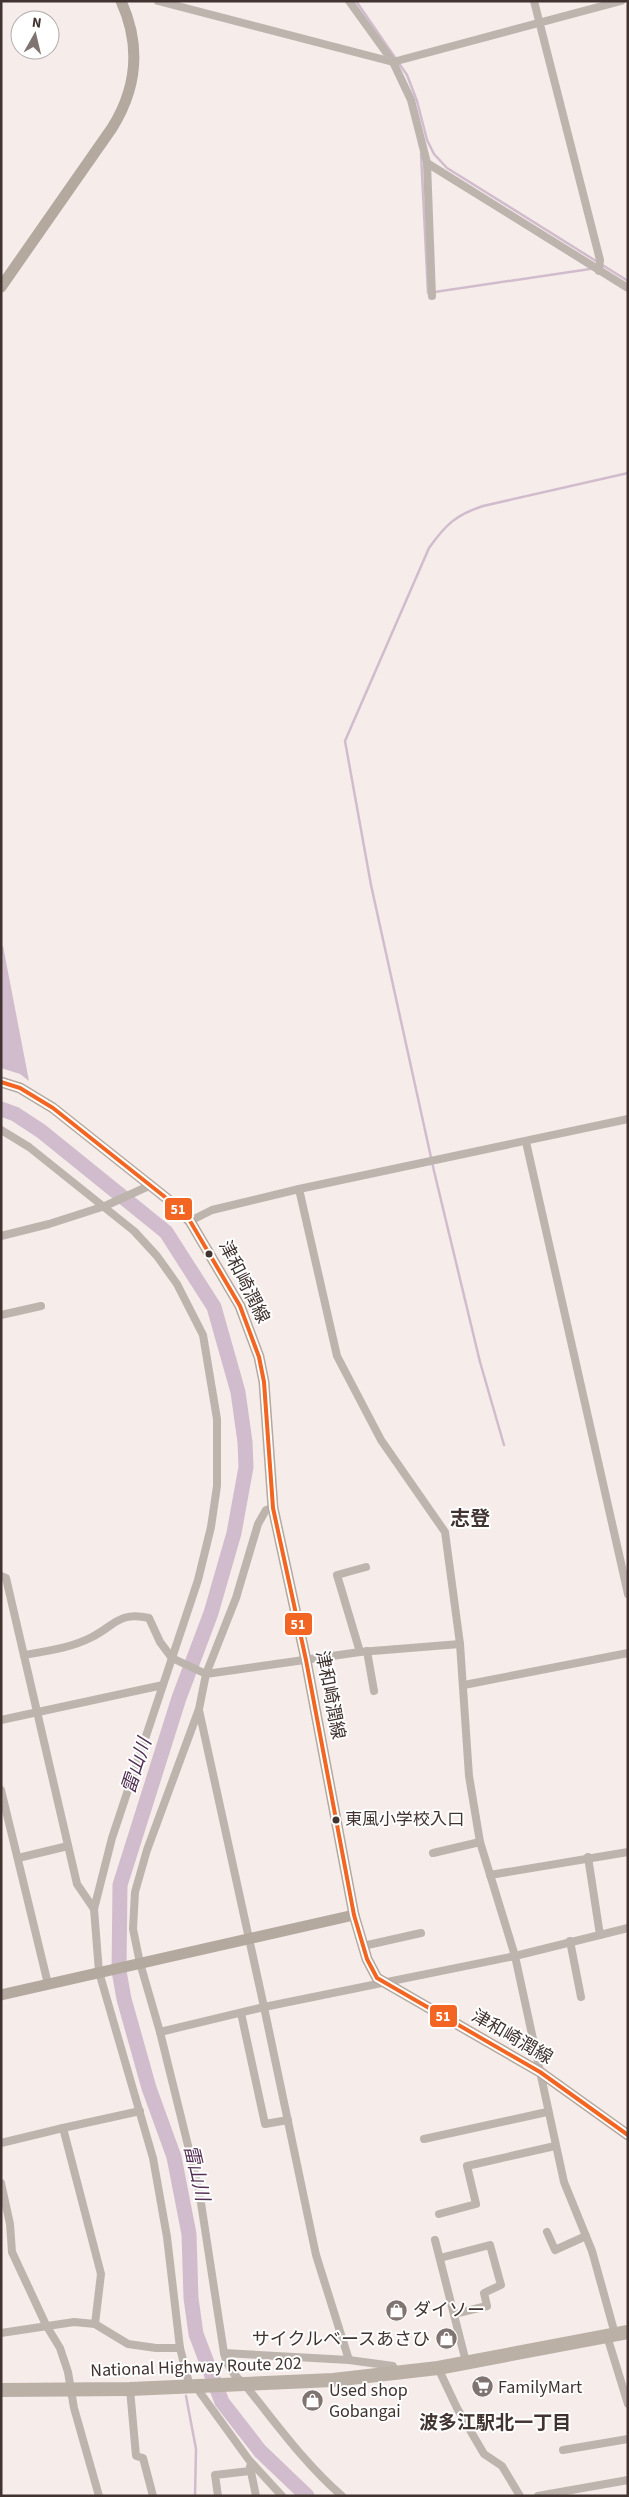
<svg xmlns="http://www.w3.org/2000/svg" width="629" height="2497" viewBox="0 0 629 2497" font-family="'Source Sans 3','Noto Sans JP',sans-serif">
	<style>
		.water { fill: #d1bccd }
		.lines { fill: none; stroke-linecap: round; stroke-linejoin: round }
		.stream { stroke: #d1bccd; stroke-width: 2.5 }
		.river { stroke: #d1bccd; stroke-width: 15 }
		.street { stroke: #bdb5ad; stroke-width: 8 }
		.secondary { stroke: #b4a99f; stroke-width: 11 }
		.highway { stroke: #bab0a6; stroke-width: 14 }
		.bus-1-casing { stroke: #fff; stroke-width: 8 }
		.bus-1 { stroke: #f26522; stroke-width: 4 }
		.bus-dot { fill: #403330; stroke: #fff; stroke-width: 2 }
		.labels { text-anchor: middle; dominant-baseline: central; stroke-width: 4; stroke-linejoin: round; paint-order: stroke }
		.bus-label { font-size: 17px; fill: #403330; stroke: #fff; text-anchor: start }
		.street-label { font-size: 18px; fill: #403330; stroke: #fff }
		.poi-label { font-size: 18px; fill: #403330; stroke: #fff; text-anchor: start }
		.water-label { font-size: 19px; font-style: italic; fill: #543154; stroke: #fff }
		.neighbourhood-label { font-size: 19px; font-weight: bold; fill: #403330; stroke: #fff }
		.quarter-label { font-size: 20px; font-weight: bold; fill: #403330; stroke: #fff }
		.line-badge { stroke: #fff; stroke-width: 2 }
		.badge-label { font-size: 14px; text-anchor: middle; font-weight: bold; fill: #fff }
	</style>
	<rect width="100%" height="100%" fill="#f6ecea"/>
	<path class="water" d="M1 945 3 946 29 1081 20 1074 1 1068Z"/>
	<g class="lines">
		<g class="stream">
			<path d="M356 1 407 75 417 101 427 140 434 154 447 168 628 281"/>
			<path d="M421 154 428 293 590 269"/>
			<path d="M504 1445 480 1362 434 1171 371 885 345 741 429 548C446 524 456 515 483 506L628 473"/>
			<path d="M186 2396 196 2449 195 2496"/>
		</g>
		<path class="river" d="M1 1109 15 1114 41 1131 166 1232 214 1307 238 1392 245 1442 246 1467 234 1533 211 1613 179 1698 120 1885 119 1971 124 1999 149 2088 174 2157 189 2234 191 2298 196 2334 222 2402 260 2451 307 2496"/>
		<g class="street">
			<path d="M158 1 393 62 621 1"/>
			<path d="M349 1 393 62 411 100 427 163 432 296"/>
			<path d="M534 1 600 260 599 271"/>
			<path d="M427 163 628 288"/>
			<path d="M1 1130 29 1147 134 1231 157 1256 177 1284 203 1335 217 1419V1486L211 1527 198 1580 163 1685 1 1720"/>
			<path d="M526 1142 628 1594"/>
			<path d="M299 1189 337 1356 381 1440 445 1532 460 1644 469 1776 480 1842 515 1956 564 2182 592 2251 615 2334"/>
			<path d="M190 1221 212 1210 299 1189 628 1119"/>
			<path d="M1 1236 49 1224 105 1206 151 1185"/>
			<path d="M1 1315 41 1306"/>
			<path d="M1 1576 6 1578 77 1884 94 1909 99 1972 153 2158 167 2237 180 2348 190 2387"/>
			<path d="M367 1651 374 1691"/>
			<path d="M360 1652 337 1575 366 1567"/>
			<path d="M24 1655C47 1651 71 1648 92 1637 114 1626 119 1611 149 1618L160 1642 172 1658 206 1674 360 1652 460 1644"/>
			<path d="M464 1685 628 1653"/>
			<path d="M199 1710 264 2007 316 2255 349 2360"/>
			<path d="M1 1790 48 1984"/>
			<path d="M433 1853 480 1842"/>
			<path d="M588 1857 600 1935"/>
			<path d="M18 1858 68 1846"/>
			<path d="M490 1875 628 1852"/>
			<path d="M94 1909 112 1838 163 1685"/>
			<path d="M570 1941 581 1997"/>
			<path d="M363 1946 421 1933"/>
			<path d="M241 2013 265 2124 288 2120"/>
			<path d="M160 2032 264 2007 515 1956 628 1928"/>
			<path d="M63 2128 140 2111"/>
			<path d="M424 2139 547 2112"/>
			<path d="M1 2143 63 2128 101 2274 95 2324"/>
			<path d="M1 2183 10 2224 12 2252 46 2325 60 2348 68 2372 74 2408 99 2496"/>
			<path d="M439 2214 476 2204 467 2166 555 2146"/>
			<path d="M547 2232 555 2250 586 2236"/>
			<path d="M435 2240 466 2362"/>
			<path d="M440 2258 490 2245 501 2285 484 2293 487 2306 454 2314"/>
			<path d="M1 2333 74 2322 95 2324 128 2344 156 2348H180"/>
			<path d="M607 2336 628 2404"/>
			<path d="M224 2353 199 2190 160 2032 140 1963 133 1929 135 1892 147 1850 199 1709 206 1674 236 1598 258 1524 266 1510 273 1508"/>
			<path d="M438 2368 457 2408 484 2454 502 2466 520 2496"/>
			<path d="M196 2387 249 2460 282 2496"/>
			<path d="M130 2389 136 2456 143 2458 153 2496"/>
			<path d="M563 2450 628 2439"/>
			<path d="M250 2467 256 2496"/>
			<path d="M218 2496 215 2475 250 2471"/>
			<path d="M342 2496C304 2463 276 2423 245 2385 234 2376 227 2366 224 2353L349 2360 393 2366 395 2374"/>
			<path d="M538 2496 628 2480"/>
		</g>
		<g class="secondary">
			<path d="M1 287 112 128C137 88 141 45 121 1"/>
			<path d="M1 1082 20 1088 53 1108 170 1201 190 1221 240 1306 259 1357 264 1382 273 1508 306 1660 354 1915 367 1959 377 1978 540 2072 628 2135"/>
			<path d="M1 1995 354 1915"/>
		</g>
		<path class="highway" d="M1 2390 130 2389 333 2380 438 2368 628 2332"/>
		<defs>
			<path id="bus-1" d="M1 1082 20 1088 53 1108 170 1201 190 1221 240 1306 259 1357 264 1382 273 1508 306 1660 354 1915 367 1959 377 1978 540 2072 628 2135"/>
		</defs>
		<use href="#bus-1" class="bus-1-casing"/>
		<use href="#bus-1" class="bus-1"/>
	</g>
	<defs>
		<symbol id="shop-disc" viewBox="-11 -11 22 22"><circle r="9.5" fill="#807471" stroke="#fff"/><path d="M-5-2.5h2.3a2.7 3.5 0 0 1 5.4 0H5L5.5 6h-11ZM-1.5-2.5h3a1.5 2.3 0 0 0-3 0Z" fill="#fff"/></symbol>
		<symbol id="supermarket-disc" viewBox="-11 -11 22 22"><circle r="9.5" fill="#807471" stroke="#fff"/><path d="M-6-5.5h2.5l.6 2H6L4.5 2H-2.5L-4.4-4H-6ZM-1.5 3.2a1.3 1.3 0 1 0 .1 0ZM3 3.2a1.3 1.3 0 1 0 .1 0Z" fill="#fff"/></symbol>
	</defs>
	<g fill-rule="evenodd">
		<use href="#shop-disc" x="384" y="2298" width="25" height="25"/>
		<use href="#shop-disc" x="434" y="2326" width="25" height="25"/>
		<use href="#supermarket-disc" x="470" y="2374" width="25" height="25"/>
		<use href="#shop-disc" x="300" y="2388" width="25" height="25"/>
	</g>
	<g class="bus-dot">
		<circle cx="209" cy="1254" r="4.5"/>
		<circle cx="336" cy="1820" r="4.5"/>
	</g>
	<g class="labels">
		<g class="bus-label">
			<text x="345" y="1820">東風小学校入口</text>
		</g>
		<g class="street-label">
			<text transform="translate(244 1282) rotate(63)">津和崎潤線</text>
			<text transform="translate(330 1695) rotate(79)">津和崎潤線</text>
			<text transform="translate(512 2037) rotate(30)">津和崎潤線</text>
			<text transform="translate(196 2367) rotate(-2)">National Highway Route 202</text>
		</g>
		<g class="poi-label">
			<text x="413" y="2310">ダイソー</text>
			<text x="430" y="2339" text-anchor="end">サイクルベースあさひ</text>
			<text x="498" y="2387">FamilyMart</text>
			<text x="329" y="2390">Used shop<tspan x="329" dy="21">Gobangai</tspan></text>
		</g>
		<g class="water-label">
			<text transform="translate(137 1766) rotate(-72)">雷山川</text>
			<text transform="translate(196 2173) rotate(77)">雷山川</text>
		</g>
		<g class="neighbourhood-label">
			<text x="495" y="2423">波多江駅北一丁目</text>
		</g>
		<g class="quarter-label">
			<text x="470" y="1519">志登</text>
		</g>
	</g>
	<g class="line-badge">
		<rect x="164" y="1197" width="29" height="24" rx="5" fill="#f26522"/>
		<rect x="284" y="1612" width="29" height="24" rx="5" fill="#f26522"/>
		<rect x="429" y="2004" width="29" height="24" rx="5" fill="#f26522"/>
	</g>
	<g class="badge-label">
		<text x="178" y="1214">51</text>
		<text x="298" y="1629">51</text>
		<text x="443" y="2021">51</text>
	</g>
	<rect width="629" height="2497" fill="none" stroke="#403330" stroke-width="5"/>
	<g transform="translate(35 35) rotate(8)"><circle r="24" fill="#ffffff" stroke="#b3adac"/>
	<path d="M0-4L9 19L0 12L-9 19Z" fill="#807471"/>
	<text y="-8" font-size="14" font-weight="bold" text-anchor="middle" fill="#403330">N</text>
	</g>
</svg>
